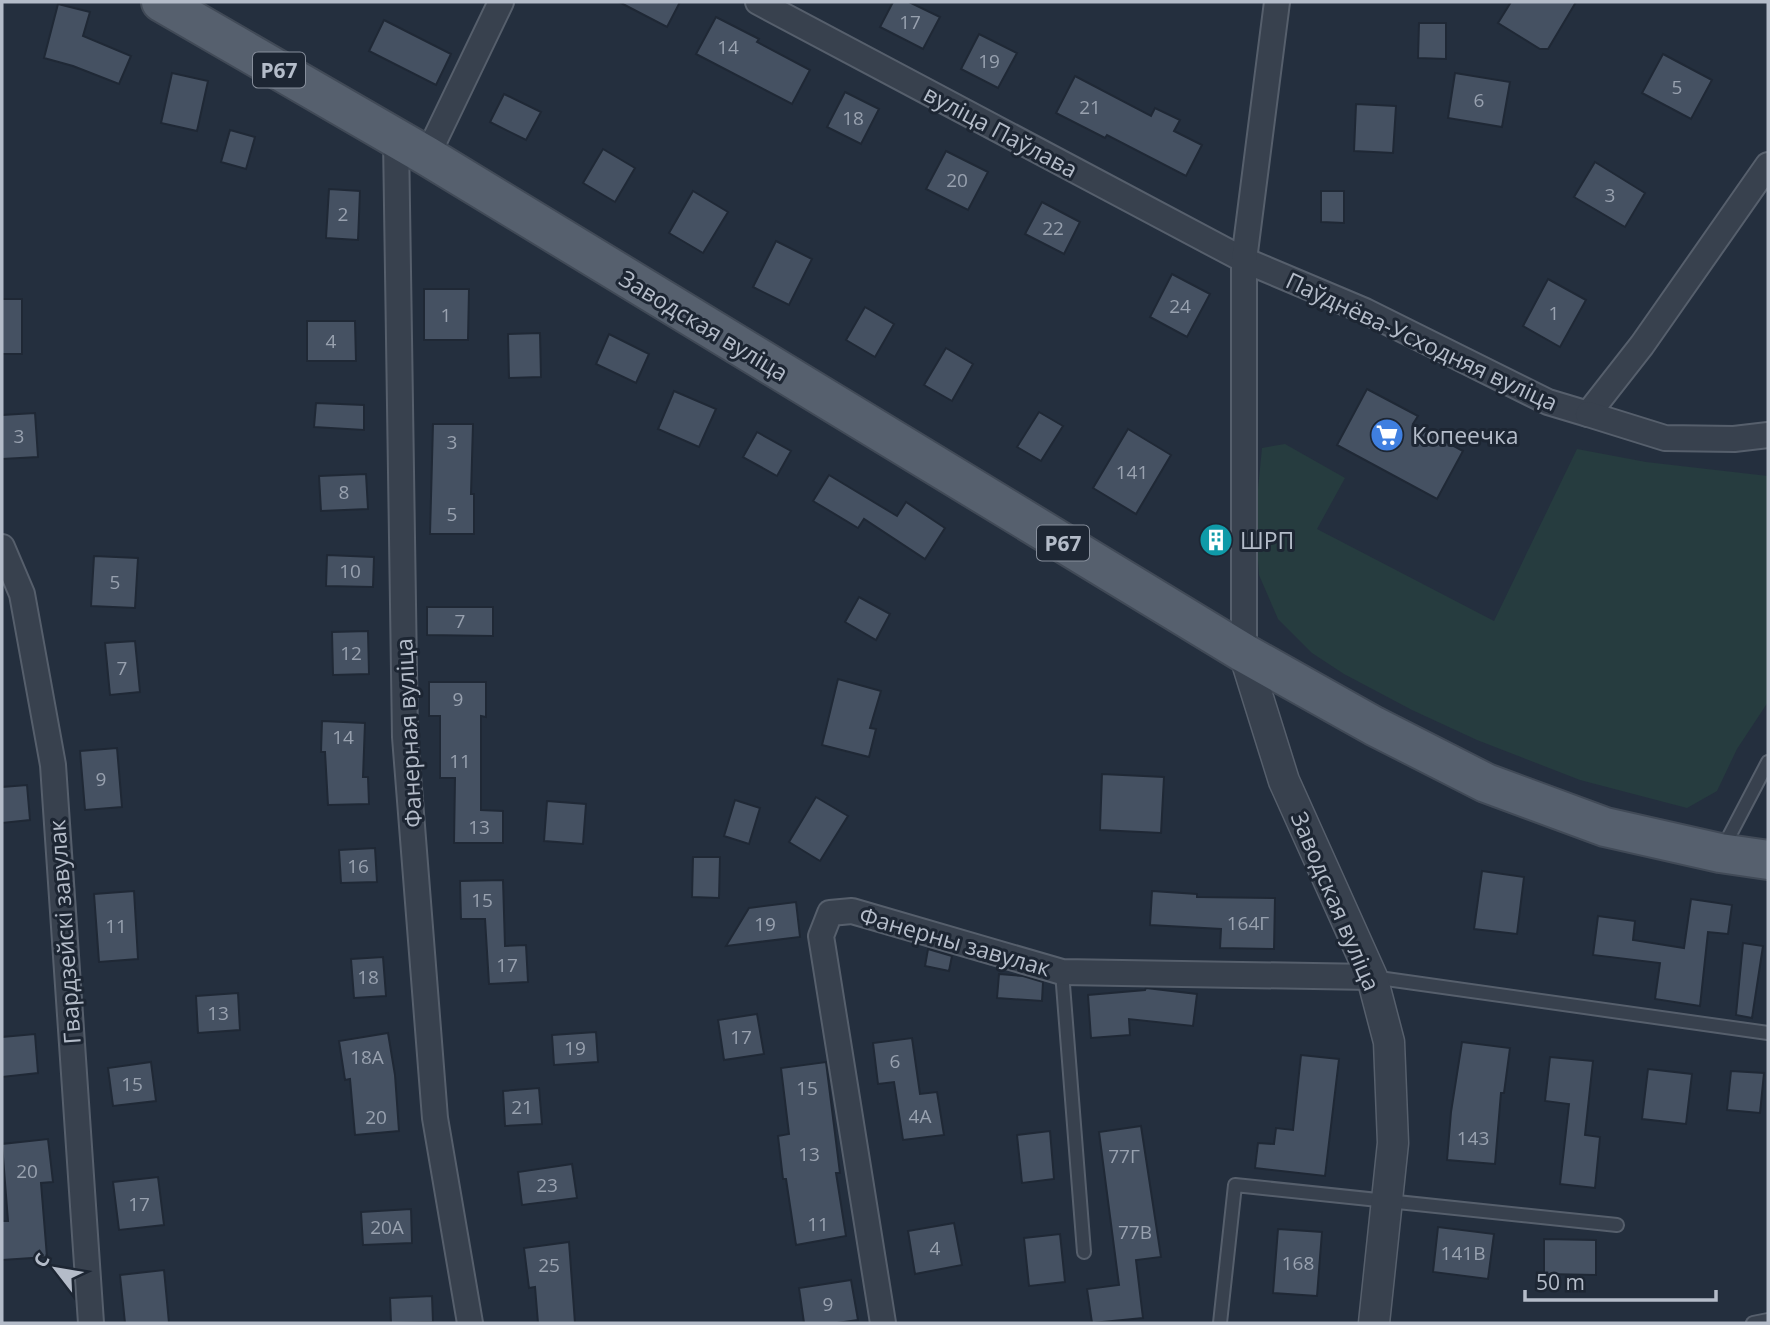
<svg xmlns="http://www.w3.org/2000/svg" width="1770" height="1325" viewBox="0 0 1770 1325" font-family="'Open Sans',sans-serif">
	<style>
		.green { fill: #263c3f }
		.building { fill: #455162; stroke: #1f2835; stroke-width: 2 }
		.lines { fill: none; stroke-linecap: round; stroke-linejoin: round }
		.service-casing { stroke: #565f6c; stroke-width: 16 }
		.minor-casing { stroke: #565f6c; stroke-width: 28 }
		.tertiary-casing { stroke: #565f6c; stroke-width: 33 }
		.primary-casing { stroke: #414a57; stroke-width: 42 }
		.service { stroke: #38414e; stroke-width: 12 }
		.minor { stroke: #38414e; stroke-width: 24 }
		.tertiary { stroke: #38414e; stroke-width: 30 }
		.primary { stroke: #56606e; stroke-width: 38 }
		.labels { text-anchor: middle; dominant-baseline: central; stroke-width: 6; stroke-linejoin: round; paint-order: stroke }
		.number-label { font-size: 19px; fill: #98a1af }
		.shield { fill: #1d2633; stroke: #878f9c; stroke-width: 2 }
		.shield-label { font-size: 21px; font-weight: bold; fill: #b4bcc9 }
		.street-label { font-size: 23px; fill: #b4bcc9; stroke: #1d2633 }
		.poi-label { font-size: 23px; fill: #b4bcc9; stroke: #1d2633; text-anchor: start }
	</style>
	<rect width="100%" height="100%" fill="#242f3e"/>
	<path class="green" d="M1285 444 1345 478 1317 529 1494 621 1577 449 1646 462 1768 476V702L1737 749 1717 791 1687 808 1580 780 1477 740 1412 710 1344 674 1312 653 1278 619 1259 575 1255 519 1262 448Z"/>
	<g class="building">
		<path d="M619 2H680L667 27Z"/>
		<path d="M893 2H909L940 17 923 49 880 27Z"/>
		<path d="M1511 2H1576L1548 49H1540L1498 23Z"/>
		<path d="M58 4 90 12 83 36 131 56 119 84 73 66 44 58Z"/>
		<path d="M716 17 759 39 757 42 810 70 792 104 696 54Z"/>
		<path d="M384 20 451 54 436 85 369 51Z"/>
		<path d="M1419 23H1446V59L1418 58Z"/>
		<path d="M979 34 1017 53 998 88 961 69Z"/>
		<path d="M1663 54 1712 80 1691 119 1642 93Z"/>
		<path d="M172 73 208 81 197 131 161 123Z"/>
		<path d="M1455 73 1510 82 1502 127 1448 118Z"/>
		<path d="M1075 76 1151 116 1155 108 1180 120 1174 131 1202 145 1186 176 1107 135 1105 138 1056 113Z"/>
		<path d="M845 92 879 109 861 144 827 127Z"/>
		<path d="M504 94 541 112 526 140 490 122Z"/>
		<path d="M1356 104 1396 106 1393 153 1354 151Z"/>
		<path d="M230 130 255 137 246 169 221 162Z"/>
		<path d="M603 149 635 168 615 202 583 183Z"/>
		<path d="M946 151 988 172 968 210 926 189Z"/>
		<path d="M1595 162 1645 193 1625 227 1574 197Z"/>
		<path d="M329 189 360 191 358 240 326 238Z"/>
		<path d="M693 191 728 212 703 253 669 233Z"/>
		<path d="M1321 191H1344V223L1321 222Z"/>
		<path d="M1042 202 1080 222 1064 254 1025 234Z"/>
		<path d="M776 241 812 259 789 305 753 287Z"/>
		<path d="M1172 274 1210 294 1187 337 1150 317Z"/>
		<path d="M1548 279 1586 300 1560 347 1523 326Z"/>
		<path d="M424 289H469L468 340H424Z"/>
		<rect x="2" y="299" width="20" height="55"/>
		<path d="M865 307 894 324 875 357 846 340Z"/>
		<path d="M307 321H355L356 361H307Z"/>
		<path d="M540 333 541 377 509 378 508 334Z"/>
		<path d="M609 334 649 354 636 383 596 364Z"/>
		<path d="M946 348 973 364 952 401 924 385Z"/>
		<path d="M1367 389 1418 416 1413 424 1463 451 1437 499 1337 445Z"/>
		<path d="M674 391 716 409 699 447 658 429Z"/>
		<path d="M316 403 364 405V430L314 427Z"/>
		<path d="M1039 412 1063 426 1041 461 1017 447Z"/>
		<path d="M35 413 38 457 2 459V415Z"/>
		<path d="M433 424H473L471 494H474V534H430Z"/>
		<path d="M1128 429 1171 455 1136 514 1093 488Z"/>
		<path d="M757 432 791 451 777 476 743 457Z"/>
		<path d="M366 474 368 509 321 511 319 476Z"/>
		<path d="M829 475 897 516 906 502 945 528 925 559 864 519 858 528 813 501Z"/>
		<path d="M327 555 374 557 373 587 326 586Z"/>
		<path d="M94 556 138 558 135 608 91 606Z"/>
		<path d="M859 597 890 614 876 640 845 622Z"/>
		<path d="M427 607H493V636L427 635Z"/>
		<path d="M368 631 369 674 333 675 332 632Z"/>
		<path d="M135 641 140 692 110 695 105 643Z"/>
		<path d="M838 679 881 691 870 728 876 729 869 757 822 745Z"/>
		<path d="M429 682H486V717L481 716V810L503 811V843H454L455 778H440V716H429Z"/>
		<path d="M322 721 365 723 363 777H368L369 804 328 805 325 752H321Z"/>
		<path d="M117 748 122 807 85 810 80 751Z"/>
		<path d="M1102 774 1164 777 1161 833 1100 830Z"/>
		<path d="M27 785 30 820 2 823V787Z"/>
		<path d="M816 797 848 816 820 861 789 842Z"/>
		<path d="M735 800 760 808 749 844 724 836Z"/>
		<path d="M547 801 586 804 583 844 544 841Z"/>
		<path d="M375 848 377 882 341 883 339 850Z"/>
		<path d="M693 857H720L719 898 692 897Z"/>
		<path d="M1482 871 1524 877 1517 934 1474 929Z"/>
		<path d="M503 880 505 946 526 945 528 982 489 984 485 919H461L460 881Z"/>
		<path d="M134 891 138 959 99 962 94 894Z"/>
		<path d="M1152 891 1197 894V897L1275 898 1274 949 1220 948 1221 929 1150 925Z"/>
		<path d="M1691 899 1732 905 1728 934 1708 932 1700 1006 1655 999 1660 963 1593 955 1598 916 1635 921 1633 940 1684 948Z"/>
		<path d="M796 902 800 937 726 946 749 908Z"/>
		<path d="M1743 943 1763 946 1752 1018 1736 1015Z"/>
		<path d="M928 949 952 956 949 971 925 966Z"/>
		<path d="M383 957 386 996 354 998 351 959Z"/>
		<path d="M999 974 1023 976 1043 982 1042 1001 997 998Z"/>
		<path d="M1146 988 1197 994 1193 1026 1129 1019 1130 1035 1091 1038 1088 995 1145 990Z"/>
		<path d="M238 993 240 1030 198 1033 196 996Z"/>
		<path d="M757 1014 764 1054 724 1060 718 1020Z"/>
		<path d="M596 1032 598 1062 554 1065 552 1035Z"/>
		<path d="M388 1033 395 1075 399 1131 355 1135 350 1079 345 1080 339 1041Z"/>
		<path d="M35 1034 38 1073 2 1077V1037Z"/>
		<path d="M912 1038 920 1094 937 1092 944 1135 903 1140 894 1082 878 1084 873 1043Z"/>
		<path d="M1462 1042 1510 1048 1504 1093H1501L1495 1164 1447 1160 1451 1112Z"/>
		<path d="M1301 1055 1339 1059 1325 1176 1255 1168 1258 1143 1274 1144 1276 1128 1293 1130Z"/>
		<path d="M1550 1057 1593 1061 1585 1135 1600 1137 1595 1188 1560 1184 1569 1104 1545 1101Z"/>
		<path d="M151 1062 156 1101 113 1106 108 1068Z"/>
		<path d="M826 1062 840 1173H836L846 1236 796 1245 786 1179H783L778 1136 789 1134 781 1068Z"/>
		<path d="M1648 1069 1692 1074 1686 1124 1642 1119Z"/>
		<path d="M1731 1071 1764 1073 1760 1113 1727 1110Z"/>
		<path d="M539 1088 542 1124 505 1126 503 1091Z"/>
		<path d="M1141 1126 1161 1257 1136 1260 1143 1318 1092 1323 1087 1289 1119 1285 1099 1132Z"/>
		<path d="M1050 1131 1054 1179 1022 1183 1017 1135Z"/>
		<path d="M48 1139 53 1182 41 1183 47 1257 2 1260V1221H8L2 1144Z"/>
		<path d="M572 1164 577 1198 522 1205 518 1172Z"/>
		<path d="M158 1177 164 1225 119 1230 113 1182Z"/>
		<path d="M411 1209 412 1243 363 1245 361 1212Z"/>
		<path d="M954 1223 962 1265 915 1274 908 1231Z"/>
		<path d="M1438 1227 1494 1234 1488 1279 1433 1272Z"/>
		<path d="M1278 1229 1322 1232 1317 1296 1273 1293Z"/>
		<path d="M1060 1234 1065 1282 1029 1286 1024 1238Z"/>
		<path d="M1544 1239 1596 1240V1275L1544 1274Z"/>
		<path d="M569 1242 575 1323H538L535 1287 529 1288 524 1248Z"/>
		<path d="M164 1270 169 1323H125L120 1275Z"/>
		<path d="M851 1280 858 1320 837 1323H804L799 1288Z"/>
		<path d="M432 1296 433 1322 391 1323 390 1298Z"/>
	</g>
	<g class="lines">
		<defs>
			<g id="service">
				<path d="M1723 848 1768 762"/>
				<path d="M1062 972 1084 1252"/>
				<path d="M1372 977 1768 1033"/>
				<path d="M1220 1323 1235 1185 1617 1225"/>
				<path d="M1753 1323 1768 1320"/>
			</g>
			<g id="minor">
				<path d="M758 2 1244 260 1365 311 1548 402 1588 414 1642 345 1768 165"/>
				<path d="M396 139 405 737 435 1118 470 1323"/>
				<path d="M427 156 501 2"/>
				<path d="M1588 414 1665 438 1734 439 1768 435"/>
				<path d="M2 547 22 594 53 765 91 1323"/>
				<path d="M1244 653V260L1277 2"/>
				<path d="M883 1323 821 936 830 913 852 911 1062 972 1372 977"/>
			</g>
			<path id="tertiary" d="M1244 653 1284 781 1372 977 1389 1042 1393 1143 1374 1323"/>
			<path id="primary" d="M161 2 427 156 1244 653 1374 726 1486 783 1605 827 1720 853 1768 860"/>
		</defs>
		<use href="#service" class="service-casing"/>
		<use href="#minor" class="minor-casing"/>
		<use href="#tertiary" class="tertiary-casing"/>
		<use href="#primary" class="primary-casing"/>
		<use href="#service" class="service"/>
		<use href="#minor" class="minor"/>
		<use href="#tertiary" class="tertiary"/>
		<use href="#primary" class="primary"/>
	</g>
	<defs>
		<symbol id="supermarket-disc" viewBox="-11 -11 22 22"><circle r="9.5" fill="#3f7fe0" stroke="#1d2633"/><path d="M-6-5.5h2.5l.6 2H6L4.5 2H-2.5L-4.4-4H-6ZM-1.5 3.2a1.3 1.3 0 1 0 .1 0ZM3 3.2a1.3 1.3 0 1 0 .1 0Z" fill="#fff"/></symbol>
		<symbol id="building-disc" viewBox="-11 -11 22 22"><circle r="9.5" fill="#0f9aa8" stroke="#1d2633"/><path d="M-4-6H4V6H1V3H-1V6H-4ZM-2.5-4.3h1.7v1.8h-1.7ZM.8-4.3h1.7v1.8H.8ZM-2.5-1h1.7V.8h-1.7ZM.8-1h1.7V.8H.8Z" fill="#fff"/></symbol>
	</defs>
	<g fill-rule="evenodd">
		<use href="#supermarket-disc" x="1368" y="416" width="38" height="38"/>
		<use href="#building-disc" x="1197" y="521" width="38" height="38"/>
	</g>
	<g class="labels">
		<g class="number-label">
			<text x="910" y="22">17</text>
			<text x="728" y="47">14</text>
			<text x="989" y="61">19</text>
			<text x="1677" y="87">5</text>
			<text x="1479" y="100">6</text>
			<text x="1090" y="107">21</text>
			<text x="853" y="118">18</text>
			<text x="957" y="180">20</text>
			<text x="1610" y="195">3</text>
			<text x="343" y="214">2</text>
			<text x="1053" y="228">22</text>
			<text x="1180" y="306">24</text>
			<text x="1554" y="313">1</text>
			<text x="446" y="315">1</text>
			<text x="331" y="341">4</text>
			<text x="19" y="436">3</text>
			<text x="452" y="442">3</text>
			<text x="1132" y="472">141</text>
			<text x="344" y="492">8</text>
			<text x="452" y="514">5</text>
			<text x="350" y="571">10</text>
			<text x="115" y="582">5</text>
			<text x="460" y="621">7</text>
			<text x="351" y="653">12</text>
			<text x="122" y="668">7</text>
			<text x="458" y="699">9</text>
			<text x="343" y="737">14</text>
			<text x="460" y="761">11</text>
			<text x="101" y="779">9</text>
			<text x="479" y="827">13</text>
			<text x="358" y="866">16</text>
			<text x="482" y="900">15</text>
			<text x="1248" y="923">164Г</text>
			<text x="765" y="924">19</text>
			<text x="116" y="926">11</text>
			<text x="507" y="965">17</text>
			<text x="368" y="977">18</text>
			<text x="218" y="1013">13</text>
			<text x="741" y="1037">17</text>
			<text x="575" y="1048">19</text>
			<text x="367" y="1057">18А</text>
			<text x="895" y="1061">6</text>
			<text x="132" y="1084">15</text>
			<text x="807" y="1088">15</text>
			<text x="522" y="1107">21</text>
			<text x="920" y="1116">4А</text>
			<text x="376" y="1117">20</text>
			<text x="1473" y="1138">143</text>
			<text x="809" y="1154">13</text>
			<text x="1124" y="1156">77Г</text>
			<text x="27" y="1171">20</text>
			<text x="547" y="1185">23</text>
			<text x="139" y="1204">17</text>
			<text x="818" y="1224">11</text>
			<text x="387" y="1227">20А</text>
			<text x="1135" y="1232">77В</text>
			<text x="935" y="1248">4</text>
			<text x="1463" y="1253">141В</text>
			<text x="1298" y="1263">168</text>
			<text x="549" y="1265">25</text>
			<text x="828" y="1304">9</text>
		</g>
		<g class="shield">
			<rect x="253" y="52.5" width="52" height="35" rx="5"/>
			<rect x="1037" y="525.5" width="52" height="35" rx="5"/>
		</g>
		<g class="shield-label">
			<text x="279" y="70">Р67</text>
			<text x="1063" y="543">Р67</text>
		</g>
		<g class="street-label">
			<text transform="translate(1001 131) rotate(28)">вуліца Паўлава</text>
			<text transform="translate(704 325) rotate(31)">Заводская вуліца</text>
			<text transform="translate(1422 341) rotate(25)">Паўднёва-Усходняя вуліца</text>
			<text transform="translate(408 733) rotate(-93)">Фанерная вуліца</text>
			<text transform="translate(1336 901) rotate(67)">Заводская вуліца</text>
			<text transform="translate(64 932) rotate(-94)">Гвардзейскі завулак</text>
			<text transform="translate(955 941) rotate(16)">Фанерны завулак</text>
		</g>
		<g class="poi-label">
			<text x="1412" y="435">Копеечка</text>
			<text x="1240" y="540">ШРП</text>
		</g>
	</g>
	<rect width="1770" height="1325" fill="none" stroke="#b4bcc9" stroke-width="7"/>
	<g transform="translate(56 1269) rotate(301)" stroke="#1d2633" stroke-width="5" paint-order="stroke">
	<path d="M0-5L12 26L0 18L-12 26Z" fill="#b4bcc9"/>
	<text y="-10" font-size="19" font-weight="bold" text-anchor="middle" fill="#b4bcc9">С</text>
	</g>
	<path d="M1525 1290v10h191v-10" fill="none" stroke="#b4bcc9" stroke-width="3.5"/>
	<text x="1536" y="1290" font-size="21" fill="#b4bcc9" stroke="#1d2633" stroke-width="5" paint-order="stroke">50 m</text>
</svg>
